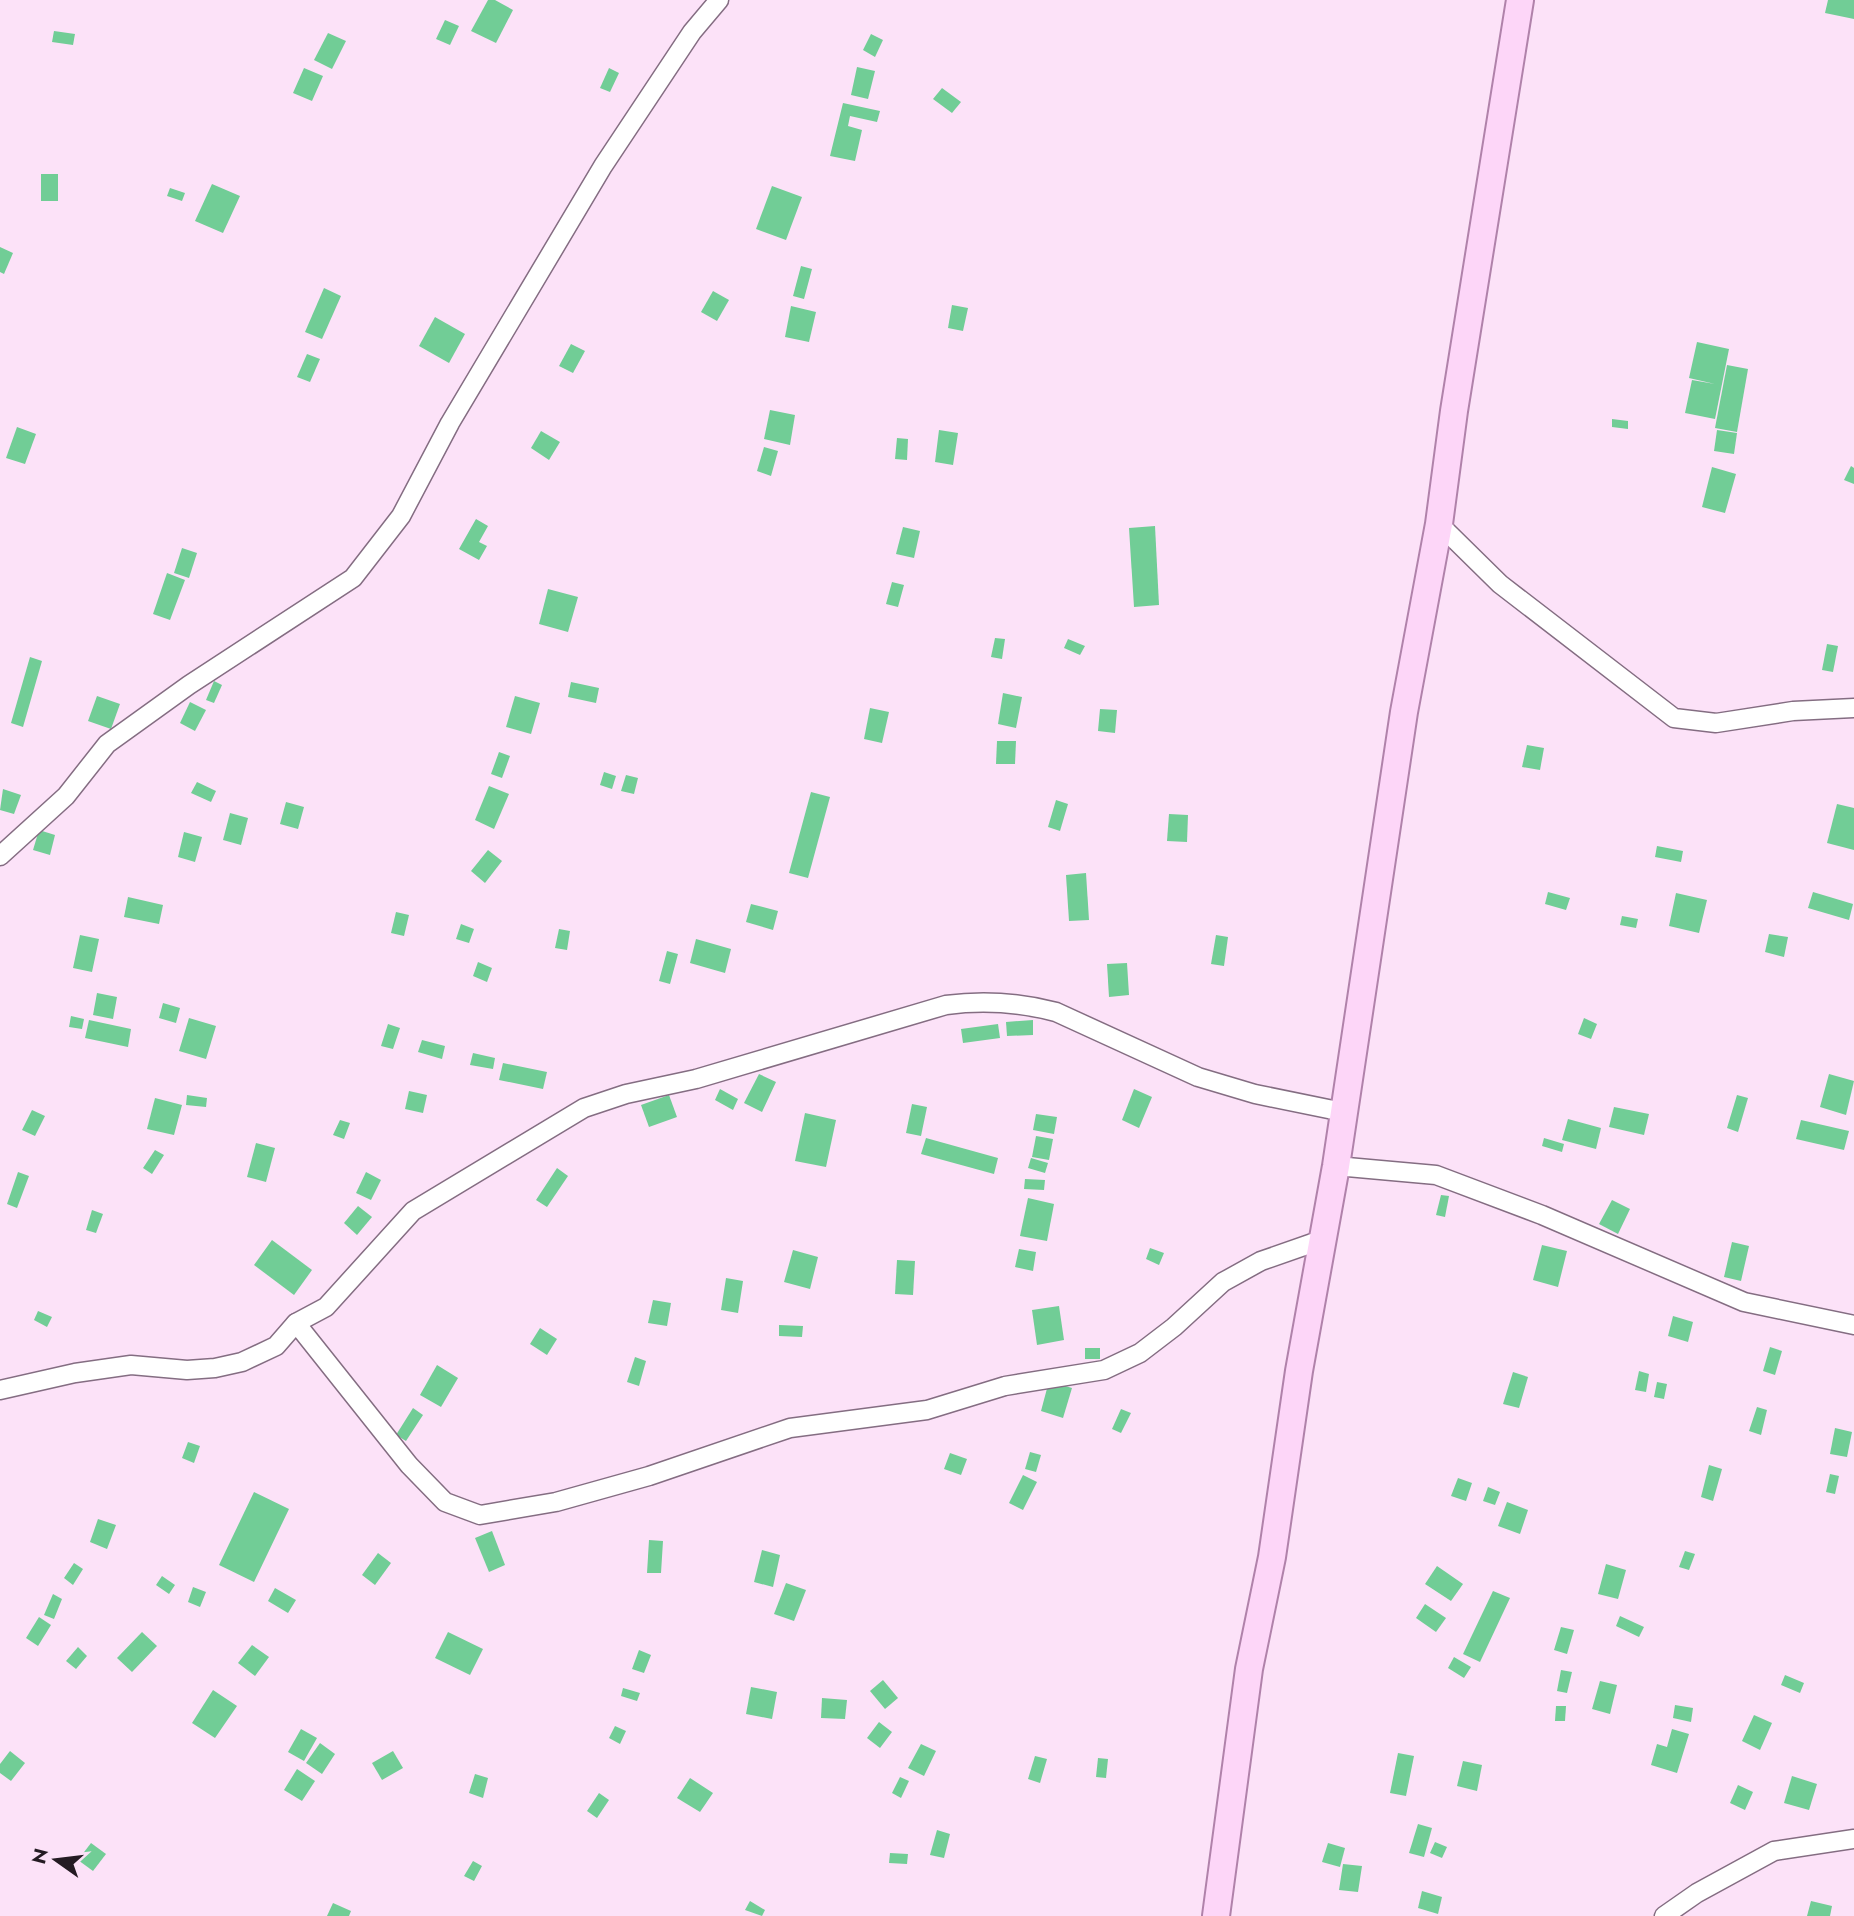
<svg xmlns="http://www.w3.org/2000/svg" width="1854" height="1916" viewBox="0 0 1854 1916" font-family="Jost,sans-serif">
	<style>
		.building { fill: #71cd96 }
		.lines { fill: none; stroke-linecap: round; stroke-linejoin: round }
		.minor-casing { stroke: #846d82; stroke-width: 21 }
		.primary-casing { stroke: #b082aa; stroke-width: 30 }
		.minor { stroke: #fff; stroke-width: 18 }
		.primary { stroke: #fdd6f8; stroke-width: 26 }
	</style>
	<rect width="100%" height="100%" fill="#fce2f8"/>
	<g class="building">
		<path d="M488 0H495L513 10 496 43 471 31Z"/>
		<path d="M1828 0H1854V19L1825 13Z"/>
		<path d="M445 20 459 26 450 45 436 39Z"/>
		<path d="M54 31 75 34 73 45 52 42Z"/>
		<path d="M328 33 346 41 332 69 314 60Z"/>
		<path d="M871 34 883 40 875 57 863 50Z"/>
		<path d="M857 67 875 71 868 99 851 95Z"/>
		<path d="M304 68 323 76 312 101 293 93Z"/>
		<path d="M609 68 619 73 610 92 600 88Z"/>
		<path d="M942 88 961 102 952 113 933 99Z"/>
		<path d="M843 103 880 111 877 122 850 116 848 126 862 130 855 161 830 156Z"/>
		<rect x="41" y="174" width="17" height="27"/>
		<path d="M212 184 240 196 223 233 195 221Z"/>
		<path d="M772 186 802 197 786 240 756 229Z"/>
		<path d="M170 188 185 193 182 201 167 196Z"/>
		<path d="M0 247 13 253 4 274 0 272Z"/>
		<path d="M801 266 812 269 804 299 793 296Z"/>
		<path d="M324 288 341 296 322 339 305 332Z"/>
		<path d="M713 291 729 300 717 321 701 312Z"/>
		<path d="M952 305 968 308 963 331 948 328Z"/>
		<path d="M791 306 816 312 809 342 785 337Z"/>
		<path d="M435 317 465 334 449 363 419 346Z"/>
		<path d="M1697 342 1729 349 1715 419 1685 413 1692 380 1715 384 1689 378Z"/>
		<path d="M571 344 585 351 573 373 559 366Z"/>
		<path d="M307 354 320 359 310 382 297 377Z"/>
		<path d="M1727 365 1748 369 1737 432 1715 428Z"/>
		<path d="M770 410 795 415 790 445 764 439Z"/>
		<path d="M1612 419 1628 421V429L1612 427Z"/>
		<path d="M17 427 36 434 25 464 6 458Z"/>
		<path d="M939 430 958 433 953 465 935 462Z"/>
		<path d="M1717 430 1737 433 1734 454 1714 451Z"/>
		<path d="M541 431 560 442 549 460 531 448Z"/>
		<path d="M897 438 908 439 907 460 895 459Z"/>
		<path d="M764 447 778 451 771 476 757 471Z"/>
		<path d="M1851 466 1854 468V484L1844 480Z"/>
		<path d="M1712 467 1736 474 1725 513 1702 507Z"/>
		<path d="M476 519 488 526 479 542 487 546 479 560 459 549Z"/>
		<path d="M1155 526 1159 605 1134 607 1129 528Z"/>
		<path d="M903 527 920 531 914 558 896 554Z"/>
		<path d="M182 548 197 553 189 578 174 573Z"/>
		<path d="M167 573 185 580 170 620 153 614Z"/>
		<path d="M892 582 904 585 898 607 886 604Z"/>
		<path d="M548 589 578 597 568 632 539 624Z"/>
		<path d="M995 638 1005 639 1002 659 991 657Z"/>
		<path d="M1068 639 1085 646 1080 655 1064 648Z"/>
		<path d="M1827 644 1838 646 1833 672 1822 670Z"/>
		<path d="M30 657 42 661 23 727 11 723Z"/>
		<path d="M214 681 222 685 214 703 206 700Z"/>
		<path d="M571 682 599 688 596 703 568 697Z"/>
		<path d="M1003 693 1022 697 1016 728 998 724Z"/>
		<path d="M97 696 120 704 111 729 88 721Z"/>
		<path d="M515 696 540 703 531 734 506 727Z"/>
		<path d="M190 702 206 710 195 731 180 723Z"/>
		<path d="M870 708 889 712 882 743 864 739Z"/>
		<path d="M1100 709 1117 710 1115 733 1098 731Z"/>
		<path d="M997 741H1016L1015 764H996Z"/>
		<path d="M1527 745 1544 748 1540 770 1522 767Z"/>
		<path d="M499 752 510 756 502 778 491 774Z"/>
		<path d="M604 772 616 776 612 789 600 785Z"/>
		<path d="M626 775 638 778 634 794 621 791Z"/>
		<path d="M197 782 216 791 211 802 191 793Z"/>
		<path d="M489 786 509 794 494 829 475 820Z"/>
		<path d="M3 789 21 795 14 814 0 810Z"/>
		<path d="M811 792 830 797 808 878 789 873Z"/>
		<path d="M1056 800 1068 804 1060 831 1048 827Z"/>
		<path d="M286 802 304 807 298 829 280 824Z"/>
		<path d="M1837 804 1854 808V850L1827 843Z"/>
		<path d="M230 813 248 818 241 845 223 840Z"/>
		<path d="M1169 814 1188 815 1187 842 1167 841Z"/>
		<path d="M39 830 55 835 50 855 33 850Z"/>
		<path d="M184 832 202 837 195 862 178 857Z"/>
		<path d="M1657 846 1683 851 1681 862 1655 857Z"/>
		<path d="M488 850 502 861 485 883 471 871Z"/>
		<path d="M1086 873 1089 920 1069 921 1066 875Z"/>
		<path d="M1548 892 1570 898 1566 910 1545 904Z"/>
		<path d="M1813 892 1853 904 1849 920 1808 908Z"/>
		<path d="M1676 893 1707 900 1699 933 1669 926Z"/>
		<path d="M128 897 163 905 159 924 124 917Z"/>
		<path d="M751 904 778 911 773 930 746 922Z"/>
		<path d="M396 912 409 915 404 936 391 933Z"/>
		<path d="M1622 916 1638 919 1636 928 1620 925Z"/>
		<path d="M461 924 474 929 469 943 456 939Z"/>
		<path d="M559 929 570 931 567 950 555 948Z"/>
		<path d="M1769 934 1788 937 1784 957 1765 952Z"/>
		<path d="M80 935 99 939 92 972 73 968Z"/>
		<path d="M1216 935 1228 937 1224 966 1211 964Z"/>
		<path d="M696 939 731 949 725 973 690 963Z"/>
		<path d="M667 951 678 954 670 984 659 981Z"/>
		<path d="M478 962 492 968 487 982 473 976Z"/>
		<path d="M1127 963 1129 995 1109 997 1107 964Z"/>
		<path d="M97 993 117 997 113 1019 93 1015Z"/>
		<path d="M163 1003 180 1008 176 1023 159 1018Z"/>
		<path d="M71 1016 84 1019 82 1029 69 1027Z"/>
		<path d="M189 1018 216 1026 206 1059 179 1051Z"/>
		<path d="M1584 1018 1597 1024 1591 1039 1578 1034Z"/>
		<path d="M89 1020 131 1029 128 1047 85 1038Z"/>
		<path d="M1033 1020V1035L1007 1036 1006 1022Z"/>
		<path d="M388 1024 400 1028 393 1049 381 1046Z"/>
		<path d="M998 1024 1000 1038 963 1043 961 1029Z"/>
		<path d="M422 1040 445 1046 442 1059 418 1052Z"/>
		<path d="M473 1053 495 1058 493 1069 470 1065Z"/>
		<path d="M503 1063 547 1072 543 1089 499 1080Z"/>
		<path d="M759 1074 776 1082 762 1112 744 1103Z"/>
		<path d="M1829 1074 1854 1081 1846 1115 1820 1107Z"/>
		<path d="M720 1089 738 1099 733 1110 715 1100Z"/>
		<path d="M1134 1089 1152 1097 1139 1128 1122 1120Z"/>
		<path d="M409 1091 427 1095 423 1113 405 1109Z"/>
		<path d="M187 1095 207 1098 206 1107 186 1105Z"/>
		<path d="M669 1095 677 1117 649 1127 641 1105Z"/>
		<path d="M1737 1095 1748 1098 1738 1132 1727 1128Z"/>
		<path d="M155 1098 182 1105 174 1135 147 1129Z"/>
		<path d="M912 1104 927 1107 921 1136 906 1133Z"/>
		<path d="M1614 1107 1649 1114 1644 1135 1609 1127Z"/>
		<path d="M32 1110 45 1116 35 1136 22 1130Z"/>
		<path d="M805 1113 836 1120 826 1167 795 1161Z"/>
		<path d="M1036 1114 1057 1117 1054 1134 1033 1130Z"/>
		<path d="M1568 1119 1601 1128 1596 1149 1562 1140Z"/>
		<path d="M340 1120 350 1123 344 1139 333 1135Z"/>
		<path d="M1801 1120 1849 1131 1844 1150 1796 1139Z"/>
		<path d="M1036 1136 1053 1139 1049 1160 1032 1157Z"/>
		<path d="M926 1138 998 1158 994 1174 921 1154Z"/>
		<path d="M1544 1138 1564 1144 1562 1152 1542 1146Z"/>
		<path d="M256 1143 275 1148 266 1182 247 1177Z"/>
		<path d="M155 1150 164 1155 152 1174 143 1168Z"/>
		<path d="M1031 1158 1048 1163 1045 1173 1028 1168Z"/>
		<path d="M557 1168 568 1176 547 1207 536 1200Z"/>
		<path d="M18 1172 29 1176 17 1208 7 1204Z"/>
		<path d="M366 1172 381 1180 371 1200 356 1193Z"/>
		<path d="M1025 1179 1045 1180 1044 1190 1024 1189Z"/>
		<path d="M1441 1195 1449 1196 1445 1217 1436 1215Z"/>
		<path d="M1028 1198 1054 1204 1047 1241 1020 1236Z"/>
		<path d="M1612 1200 1630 1209 1618 1234 1599 1224Z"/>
		<path d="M358 1206 372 1217 357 1235 344 1223Z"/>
		<path d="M92 1210 103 1214 96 1233 86 1230Z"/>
		<path d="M272 1240 312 1270 294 1295 254 1265Z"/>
		<path d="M1732 1242 1749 1246 1741 1281 1724 1277Z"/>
		<path d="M1542 1245 1567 1251 1558 1287 1533 1280Z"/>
		<path d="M1150 1248 1164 1253 1159 1265 1146 1259Z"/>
		<path d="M1019 1249 1036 1252 1033 1271 1015 1267Z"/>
		<path d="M793 1250 818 1257 810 1289 784 1282Z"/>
		<path d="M897 1260 915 1261 913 1295 895 1294Z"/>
		<path d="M726 1278 743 1281 738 1313 721 1310Z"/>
		<path d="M653 1300 671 1303 667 1326 648 1323Z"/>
		<path d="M1059 1306 1064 1340 1037 1345 1032 1310Z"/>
		<path d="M38 1311 52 1317 47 1327 34 1320Z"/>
		<path d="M1673 1316 1693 1322 1688 1342 1668 1336Z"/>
		<path d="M779 1325 803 1326 802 1337 779 1336Z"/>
		<path d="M540 1328 557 1339 547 1355 530 1344Z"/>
		<path d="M1770 1347 1782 1351 1775 1375 1763 1371Z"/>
		<rect x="1085" y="1348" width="15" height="11"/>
		<path d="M635 1357 646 1361 639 1386 627 1382Z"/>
		<path d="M437 1365 458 1378 441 1407 420 1395Z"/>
		<path d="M1639 1371 1649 1374 1646 1392 1635 1390Z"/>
		<path d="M1513 1372 1528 1377 1519 1408 1503 1404Z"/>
		<path d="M1049 1381 1072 1388 1063 1418 1041 1411Z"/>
		<path d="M1657 1382 1667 1384 1664 1399 1654 1397Z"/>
		<path d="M1757 1407 1767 1410 1761 1435 1749 1431Z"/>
		<path d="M413 1408 423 1415 406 1441 396 1435Z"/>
		<path d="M1121 1409 1131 1413 1121 1433 1112 1429Z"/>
		<path d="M1835 1428 1852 1432 1847 1457 1830 1454Z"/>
		<path d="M188 1442 200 1446 194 1463 182 1458Z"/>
		<path d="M1030 1452 1041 1455 1036 1472 1025 1469Z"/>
		<path d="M950 1453 967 1459 961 1475 944 1469Z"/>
		<path d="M1709 1465 1722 1469 1713 1501 1701 1497Z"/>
		<path d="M1830 1474 1839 1476 1835 1494 1826 1492Z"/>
		<path d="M1023 1475 1037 1482 1023 1510 1009 1503Z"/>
		<path d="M1458 1478 1472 1483 1466 1501 1451 1496Z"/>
		<path d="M1488 1487 1500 1492 1495 1505 1483 1501Z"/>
		<path d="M254 1492 289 1509 254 1582 219 1565Z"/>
		<path d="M1507 1502 1528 1510 1520 1534 1498 1526Z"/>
		<path d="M98 1519 116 1525 107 1549 90 1542Z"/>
		<path d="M492 1531 505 1565 489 1572 475 1538Z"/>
		<path d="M649 1540 663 1541 661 1573H647Z"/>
		<path d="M762 1550 780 1555 773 1587 754 1582Z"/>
		<path d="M1685 1551 1695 1554 1689 1570 1679 1567Z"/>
		<path d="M378 1553 391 1563 375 1585 362 1575Z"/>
		<path d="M74 1563 83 1569 73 1585 64 1578Z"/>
		<path d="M1606 1564 1626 1570 1618 1599 1598 1594Z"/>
		<path d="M1437 1566 1463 1584 1451 1601 1425 1584Z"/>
		<path d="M162 1576 175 1585 169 1594 156 1585Z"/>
		<path d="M786 1583 806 1590 794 1621 774 1614Z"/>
		<path d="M193 1587 206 1592 200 1607 188 1602Z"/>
		<path d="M275 1588 296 1600 288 1613 268 1601Z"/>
		<path d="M1493 1591 1510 1598 1480 1662 1463 1654Z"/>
		<path d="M53 1594 62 1599 54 1619 44 1615Z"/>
		<path d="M1425 1604 1446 1618 1436 1632 1416 1618Z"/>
		<path d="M1620 1616 1644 1627 1639 1637 1616 1626Z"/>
		<path d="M39 1617 51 1625 38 1646 26 1638Z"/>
		<path d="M1561 1627 1574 1630 1567 1654 1554 1650Z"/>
		<path d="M142 1632 157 1646 132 1672 117 1658Z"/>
		<path d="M448 1632 483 1649 470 1675 435 1658Z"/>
		<path d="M252 1645 269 1657 255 1676 238 1663Z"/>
		<path d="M78 1647 87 1656 76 1669 66 1661Z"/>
		<path d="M639 1650 651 1655 644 1673 632 1669Z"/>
		<path d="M1454 1657 1471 1667 1464 1678 1448 1668Z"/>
		<path d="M1561 1670 1572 1672 1567 1693 1557 1691Z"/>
		<path d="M1785 1675 1804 1683 1800 1693 1781 1685Z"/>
		<path d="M883 1680 898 1698 885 1709 870 1691Z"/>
		<path d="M1600 1681 1617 1685 1610 1714 1592 1709Z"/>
		<path d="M751 1687 777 1692 772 1719 746 1714Z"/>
		<path d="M623 1688 640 1693 637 1701 621 1696Z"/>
		<path d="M213 1690 237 1706 215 1738 192 1723Z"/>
		<path d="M822 1698 847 1700 845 1719 821 1718Z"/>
		<path d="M1675 1705 1693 1708 1691 1722 1673 1718Z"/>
		<path d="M1556 1706H1566L1565 1721H1555Z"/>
		<path d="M1754 1715 1772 1723 1760 1750 1742 1741Z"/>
		<path d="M879 1722 892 1732 880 1748 867 1738Z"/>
		<path d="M615 1726 626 1731 620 1744 609 1738Z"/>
		<path d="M301 1729 317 1738 304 1761 288 1752Z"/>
		<path d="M1672 1729 1689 1734 1677 1773 1651 1765 1657 1744 1667 1747Z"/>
		<path d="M320 1743 335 1754 322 1774 306 1763Z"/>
		<path d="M921 1744 936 1751 924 1776 908 1768Z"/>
		<path d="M10 1751 25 1763 11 1781 0 1773V1764Z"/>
		<path d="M393 1751 403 1768 382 1780 372 1763Z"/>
		<path d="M1398 1753 1414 1756 1406 1796 1390 1793Z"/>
		<path d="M1035 1756 1047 1759 1040 1783 1028 1779Z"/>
		<path d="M1098 1758 1108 1759 1106 1778 1096 1777Z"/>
		<path d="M1463 1761 1482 1765 1477 1791 1457 1786Z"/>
		<path d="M297 1769 315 1781 302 1801 284 1790Z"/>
		<path d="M475 1774 488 1778 483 1798 469 1793Z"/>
		<path d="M1792 1776 1817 1784 1809 1810 1784 1803Z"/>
		<path d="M900 1777 909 1781 901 1798 892 1793Z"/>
		<path d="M690 1778 713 1793 700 1812 677 1798Z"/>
		<path d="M1738 1785 1753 1792 1745 1810 1730 1803Z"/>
		<path d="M599 1793 609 1800 597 1818 587 1811Z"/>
		<path d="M1418 1824 1432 1828 1424 1857 1409 1853Z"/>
		<path d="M937 1830 950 1834 944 1858 930 1855Z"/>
		<path d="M1435 1842 1447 1847 1442 1858 1430 1853Z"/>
		<path d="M91 1843 106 1854 93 1871 78 1860Z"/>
		<path d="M1328 1843 1345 1848 1340 1867 1322 1862Z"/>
		<path d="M890 1853 908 1854 907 1864 889 1863Z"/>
		<path d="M473 1861 482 1866 474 1881 464 1876Z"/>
		<path d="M1343 1864 1362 1866 1358 1892 1339 1890Z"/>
		<path d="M1422 1891 1442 1897 1438 1914 1418 1908Z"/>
		<path d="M750 1901 765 1910 762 1916 745 1910Z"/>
		<path d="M1811 1901 1832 1906 1830 1916H1807Z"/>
		<path d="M333 1903 351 1911 349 1916H327Z"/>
	</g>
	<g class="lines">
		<defs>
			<g id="minor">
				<path d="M1439 524 1500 584 1674 718 1716 723 1793 711 1854 708"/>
				<path d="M0 856 66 796 107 744 189 685 353 578 401 516 450 423 603 166 692 32 719 0"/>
				<path d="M1336 1166 1436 1175 1542 1215 1744 1302 1854 1325"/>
				<path d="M296 1323 409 1465 445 1502 480 1515 556 1502 649 1476 790 1428 927 1410 1005 1386 1104 1370 1140 1353 1174 1327 1223 1282 1261 1261 1324 1239"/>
				<path d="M0 1390 75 1373 131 1365 187 1370 215 1368 242 1362 276 1346 296 1323 326 1307 413 1211 584 1108 626 1094 696 1079 946 1005C984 1000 1018 1002 1056 1012L1198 1077 1255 1094 1343 1112"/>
				<path d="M1664 1916 1697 1893 1774 1851 1854 1839"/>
			</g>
			<path id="primary" d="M1216 1916 1249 1669 1272 1557 1299 1371 1336 1166 1404 712 1439 524 1454 411 1520 0"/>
		</defs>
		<use href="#minor" class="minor-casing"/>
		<use href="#primary" class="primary-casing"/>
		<use href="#minor" class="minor"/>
		<use href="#primary" class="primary"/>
	</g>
	<g transform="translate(56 1860) rotate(284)" stroke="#fce2f8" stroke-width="5" paint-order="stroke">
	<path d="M0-5L12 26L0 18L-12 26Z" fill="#241b23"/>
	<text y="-10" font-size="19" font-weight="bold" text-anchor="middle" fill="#241b23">N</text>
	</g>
</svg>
